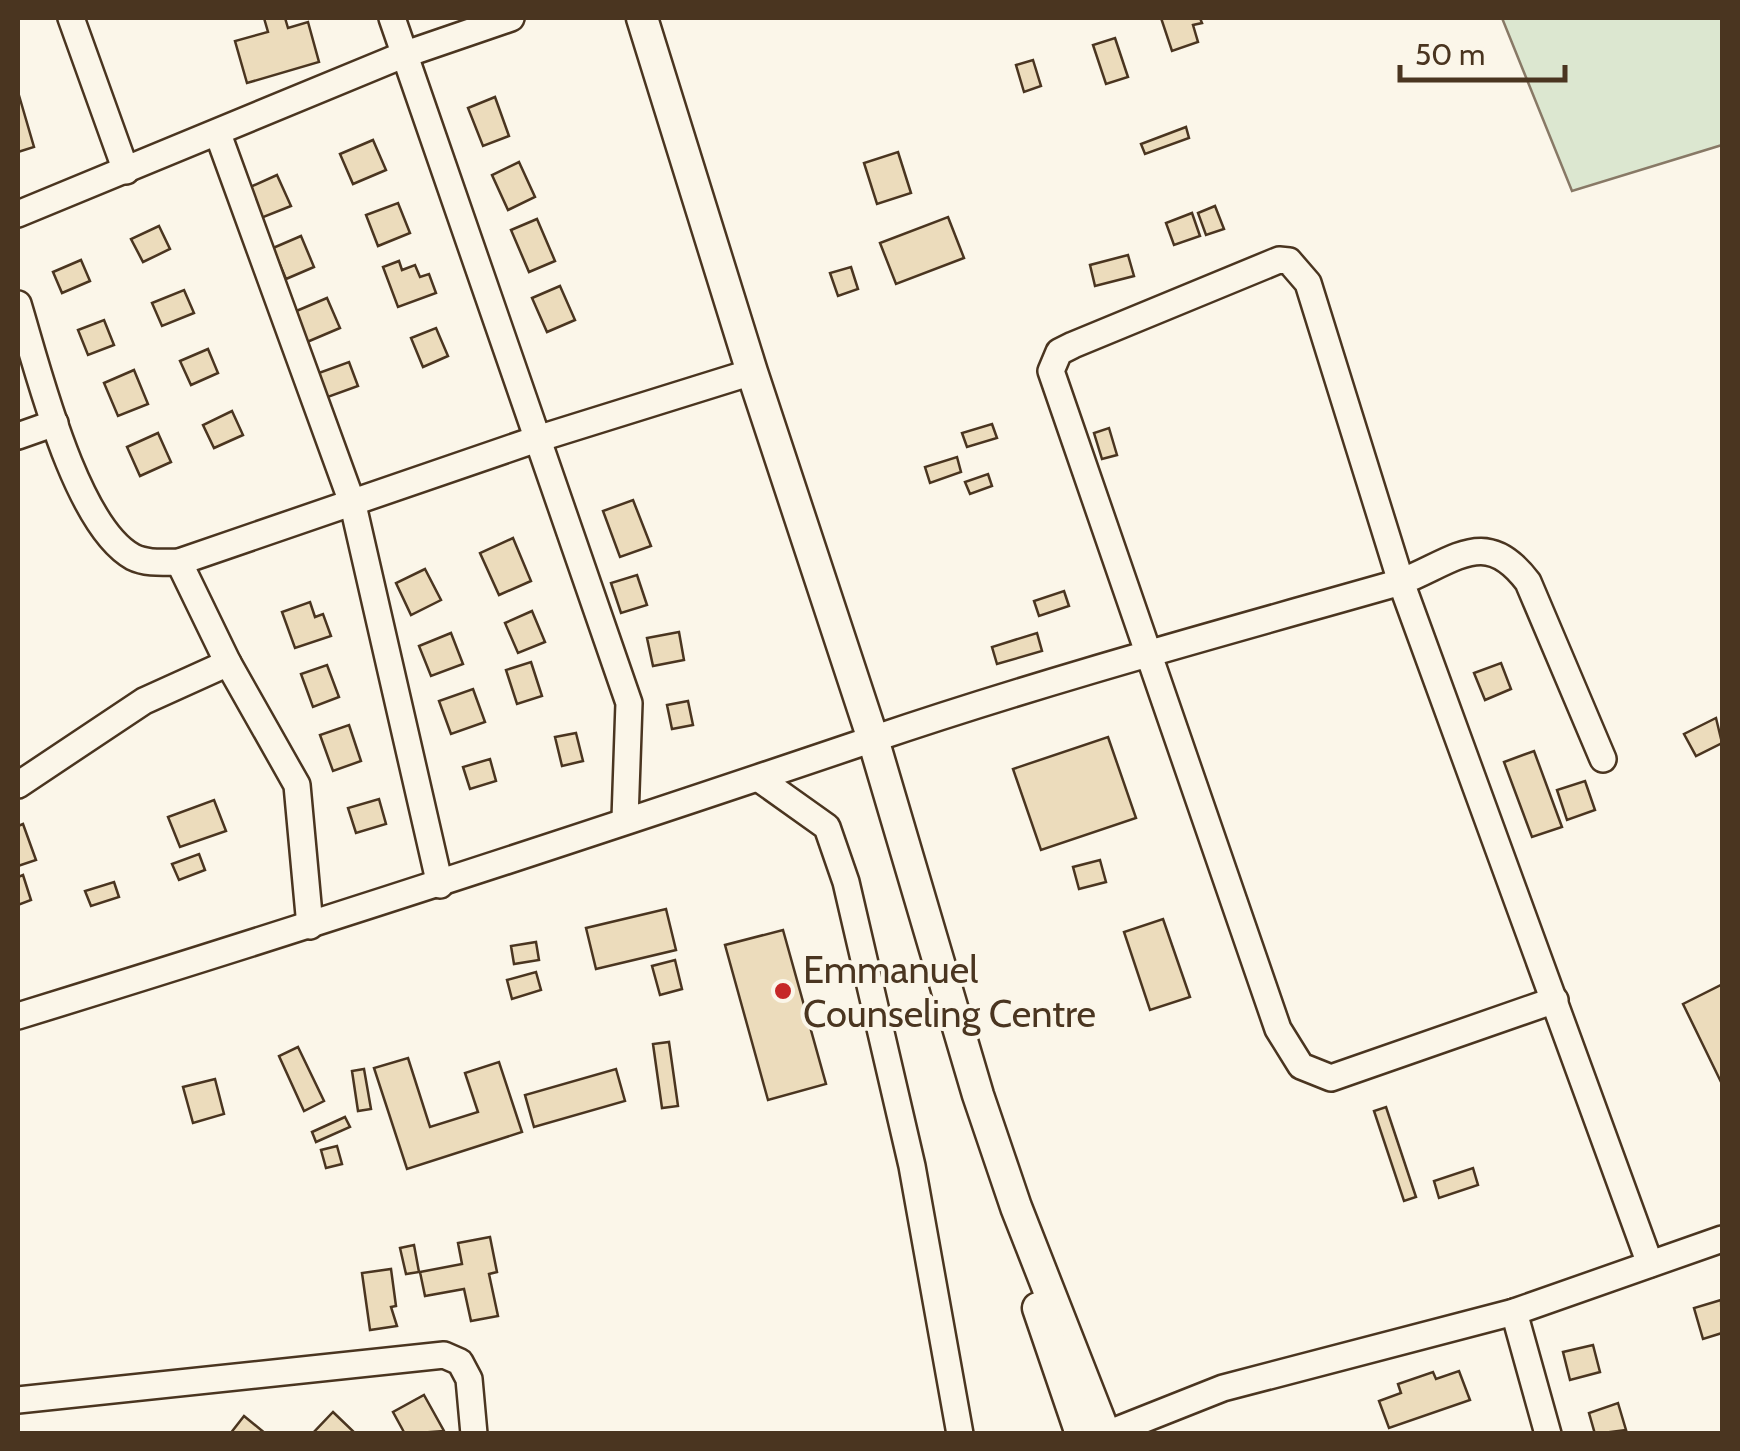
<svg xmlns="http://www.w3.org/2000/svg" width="1740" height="1451" viewBox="0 0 1740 1451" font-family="Cabin,sans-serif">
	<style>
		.green { fill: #dce7d0; stroke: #887966; stroke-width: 2.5 }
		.building { fill: #ecdcbc; stroke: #4a3520; stroke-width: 2.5 }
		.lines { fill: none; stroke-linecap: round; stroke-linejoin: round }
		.minor-casing { stroke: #4a3520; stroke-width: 30 }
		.major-casing { stroke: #4a3520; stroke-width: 35 }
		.minor { stroke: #fbf6e9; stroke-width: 25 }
		.major { stroke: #fbf6e9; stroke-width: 30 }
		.poi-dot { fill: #c62828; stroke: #fbf6e9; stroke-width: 4 }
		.labels { text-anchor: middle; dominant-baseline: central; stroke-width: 8; stroke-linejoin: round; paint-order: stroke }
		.poi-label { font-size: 38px; fill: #4a3520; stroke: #fbf6e9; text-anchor: start }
	</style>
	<rect width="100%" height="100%" fill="#fbf6e9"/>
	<path class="green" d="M1502 18H1722V145L1572 191Z"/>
	<g class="building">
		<path d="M264 18H285L288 28 308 22 319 62 247 83 235 41 268 32Z"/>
		<path d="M1161 18H1200L1202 23 1193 25 1198 42 1172 51Z"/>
		<path d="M1115 38 1128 77 1106 84 1093 45Z"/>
		<path d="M1033 60 1041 86 1024 92 1016 65Z"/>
		<path d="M18 92 34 147 18 152Z"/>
		<path d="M495 97 509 136 483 146 468 108Z"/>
		<path d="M1186 127 1189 138 1145 154 1141 144Z"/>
		<path d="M373 140 386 170 353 184 340 154Z"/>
		<path d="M898 152 911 193 877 204 864 163Z"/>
		<path d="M519 162 535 197 508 210 492 175Z"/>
		<path d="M277 175 291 206 261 218 248 188Z"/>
		<path d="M398 203 410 233 378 246 366 215Z"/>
		<path d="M1215 206 1224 229 1206 235 1198 213Z"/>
		<path d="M1192 213 1200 236 1174 245 1166 223Z"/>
		<path d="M948 217 964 258 896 284 880 243Z"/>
		<path d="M537 219 555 261 529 272 511 230Z"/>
		<path d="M159 226 170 249 143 262 131 239Z"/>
		<path d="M301 236 314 267 286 279 273 248Z"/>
		<path d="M1128 255 1134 276 1095 286 1090 265Z"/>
		<path d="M81 260 90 281 62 293 53 272Z"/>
		<path d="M399 261 402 270 415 265 420 277 429 274 436 293 398 307 383 267Z"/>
		<path d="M851 267 858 289 838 296 830 273Z"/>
		<path d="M560 286 575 320 547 332 532 298Z"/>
		<path d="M184 290 194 313 162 326 152 303Z"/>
		<path d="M327 298 340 328 307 342 294 312Z"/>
		<path d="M104 320 114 345 88 355 78 330Z"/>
		<path d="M436 328 448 356 423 367 411 338Z"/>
		<path d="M208 349 218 373 191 385 180 361Z"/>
		<path d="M349 362 358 386 325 398 316 374Z"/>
		<path d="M134 370 148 404 118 416 104 383Z"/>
		<path d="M232 411 243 435 214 448 203 425Z"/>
		<path d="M992 424 997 438 967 447 962 433Z"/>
		<path d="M1109 428 1117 455 1102 459 1094 433Z"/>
		<path d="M158 433 171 462 140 476 127 447Z"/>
		<path d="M957 457 961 472 930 483 925 467Z"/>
		<path d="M988 474 992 486 970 494 965 482Z"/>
		<path d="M633 500 651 546 620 557 603 511Z"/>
		<path d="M513 538 531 581 499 595 480 553Z"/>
		<path d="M425 569 441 600 411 615 396 583Z"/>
		<path d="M637 575 647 605 621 613 611 583Z"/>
		<path d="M1064 591 1069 606 1039 616 1034 601Z"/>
		<path d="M310 602 315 617 323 614 331 636 295 648 282 612Z"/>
		<path d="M532 611 545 642 518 653 505 623Z"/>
		<path d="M679 632 684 660 653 666 647 638Z"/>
		<path d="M451 633 463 664 431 676 419 646Z"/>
		<path d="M1037 633 1042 651 997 664 992 647Z"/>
		<path d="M531 662 542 696 517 704 506 670Z"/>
		<path d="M1501 663 1511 689 1485 700 1474 673Z"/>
		<path d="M327 665 339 697 313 707 301 674Z"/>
		<path d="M473 689 485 722 451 734 439 701Z"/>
		<path d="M688 701 693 725 672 729 667 705Z"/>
		<path d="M1716 718 1722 743 1696 756 1684 734Z"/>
		<path d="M349 725 361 761 333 771 320 735Z"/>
		<path d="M576 733 583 761 562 766 555 737Z"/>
		<path d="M1108 737 1136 818 1041 850 1013 769Z"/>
		<path d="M1534 751 1562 827 1532 837 1504 762Z"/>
		<path d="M490 759 496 781 470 789 463 767Z"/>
		<path d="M1585 781 1595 810 1567 820 1557 790Z"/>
		<path d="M379 799 386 824 356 833 348 808Z"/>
		<path d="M214 800 226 831 180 847 168 817Z"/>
		<path d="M23 824 36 860 18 866V826Z"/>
		<path d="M199 854 205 870 179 880 172 864Z"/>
		<path d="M1100 860 1106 882 1079 889 1073 867Z"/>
		<path d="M23 875 31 900 18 905V877Z"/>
		<path d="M114 882 119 897 91 906 85 891Z"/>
		<path d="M666 909 676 950 596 969 586 928Z"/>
		<path d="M1163 919 1190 997 1150 1010 1124 932Z"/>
		<path d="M783 930 826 1084 768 1100 725 945Z"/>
		<path d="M536 942 539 960 514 964 511 946Z"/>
		<path d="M675 960 682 989 660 995 652 966Z"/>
		<path d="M536 972 541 990 512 999 507 980Z"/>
		<path d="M1721 985 1722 987V1084L1683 1004Z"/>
		<path d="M669 1042 678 1106 662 1108 653 1044Z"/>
		<path d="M298 1047 324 1101 304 1111 279 1056Z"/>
		<path d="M408 1058 430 1127 478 1112 465 1073 499 1062 522 1132 407 1169 374 1068Z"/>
		<path d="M364 1069 371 1109 358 1111 352 1071Z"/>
		<path d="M616 1069 625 1101 534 1127 525 1095Z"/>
		<path d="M215 1079 224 1114 193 1123 183 1087Z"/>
		<path d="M1386 1107 1416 1197 1404 1201 1374 1111Z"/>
		<path d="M345 1117 350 1127 316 1142 312 1132Z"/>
		<path d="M337 1146 342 1164 326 1168 321 1150Z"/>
		<path d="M1473 1168 1478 1185 1439 1198 1434 1181Z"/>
		<path d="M490 1237 497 1272 489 1274 498 1316 471 1321 464 1289 425 1296 420 1272 462 1264 458 1243Z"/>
		<path d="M414 1245 419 1272 406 1274 400 1248Z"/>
		<path d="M391 1269 396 1306 391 1307 397 1326 370 1330 362 1273Z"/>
		<path d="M1721 1300 1722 1333 1703 1339 1694 1308Z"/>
		<path d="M1593 1345 1600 1372 1570 1380 1563 1352Z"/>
		<path d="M1459 1371 1470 1400 1389 1428 1379 1401 1401 1393 1398 1384 1433 1372 1436 1379Z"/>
		<path d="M424 1395 444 1431 405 1434 393 1412Z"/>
		<path d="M1618 1403 1626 1430 1595 1434 1589 1413Z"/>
		<path d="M333 1412 356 1434 314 1432Z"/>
		<path d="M244 1416 266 1434H230Z"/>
	</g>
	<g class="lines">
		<defs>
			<g id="minor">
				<path d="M71 18 126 171"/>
				<path d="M392 18 629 703 625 819"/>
				<path d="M218 134 353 505 440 885"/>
				<path d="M18 214 403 55 511 18"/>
				<path d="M18 304C37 366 75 525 133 557 147 564 164 562 179 562L537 439 752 372"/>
				<path d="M18 436 55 423"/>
				<path d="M179 562 228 663 297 785 310 926"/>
				<path d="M1603 759 1528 582C1486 526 1456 560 1401 582L1650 1264"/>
				<path d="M761 780 827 827 846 882 912 1166 960 1434"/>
				<path d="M18 785 144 701 228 663"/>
				<path d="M18 1016C304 928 589 835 873 739 1047 680 1225 632 1401 582L1308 283 1289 261 1279 260 1073 345 1059 352 1051 371 1278 1029 1301 1066 1331 1078 1555 1000"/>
				<path d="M1514 1312 1548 1434"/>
				<path d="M18 1400 444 1355 460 1362 469 1379 474 1434"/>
				<path d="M1107 1434 1223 1388 1514 1312 1722 1239"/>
			</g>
			<g id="major">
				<path d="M642 18 752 372 873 739 978 1095 1016 1207 1105 1434"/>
				<path d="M1038 1308 1081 1434"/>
			</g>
		</defs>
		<use href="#minor" class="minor-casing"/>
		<use href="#major" class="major-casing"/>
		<use href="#minor" class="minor"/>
		<use href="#major" class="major"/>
	</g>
	<circle class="poi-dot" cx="783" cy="991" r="10"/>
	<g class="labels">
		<g class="poi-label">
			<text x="803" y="969">Emmanuel<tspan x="803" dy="44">Counseling Centre</tspan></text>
		</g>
	</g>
	<rect width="1740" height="1451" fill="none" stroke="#4a3520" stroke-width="40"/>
	<path d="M1400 65v15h165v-15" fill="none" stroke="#4a3520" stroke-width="5"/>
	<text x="1415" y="65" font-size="30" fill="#4a3520" stroke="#fbf6e9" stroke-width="8" paint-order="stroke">50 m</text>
</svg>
